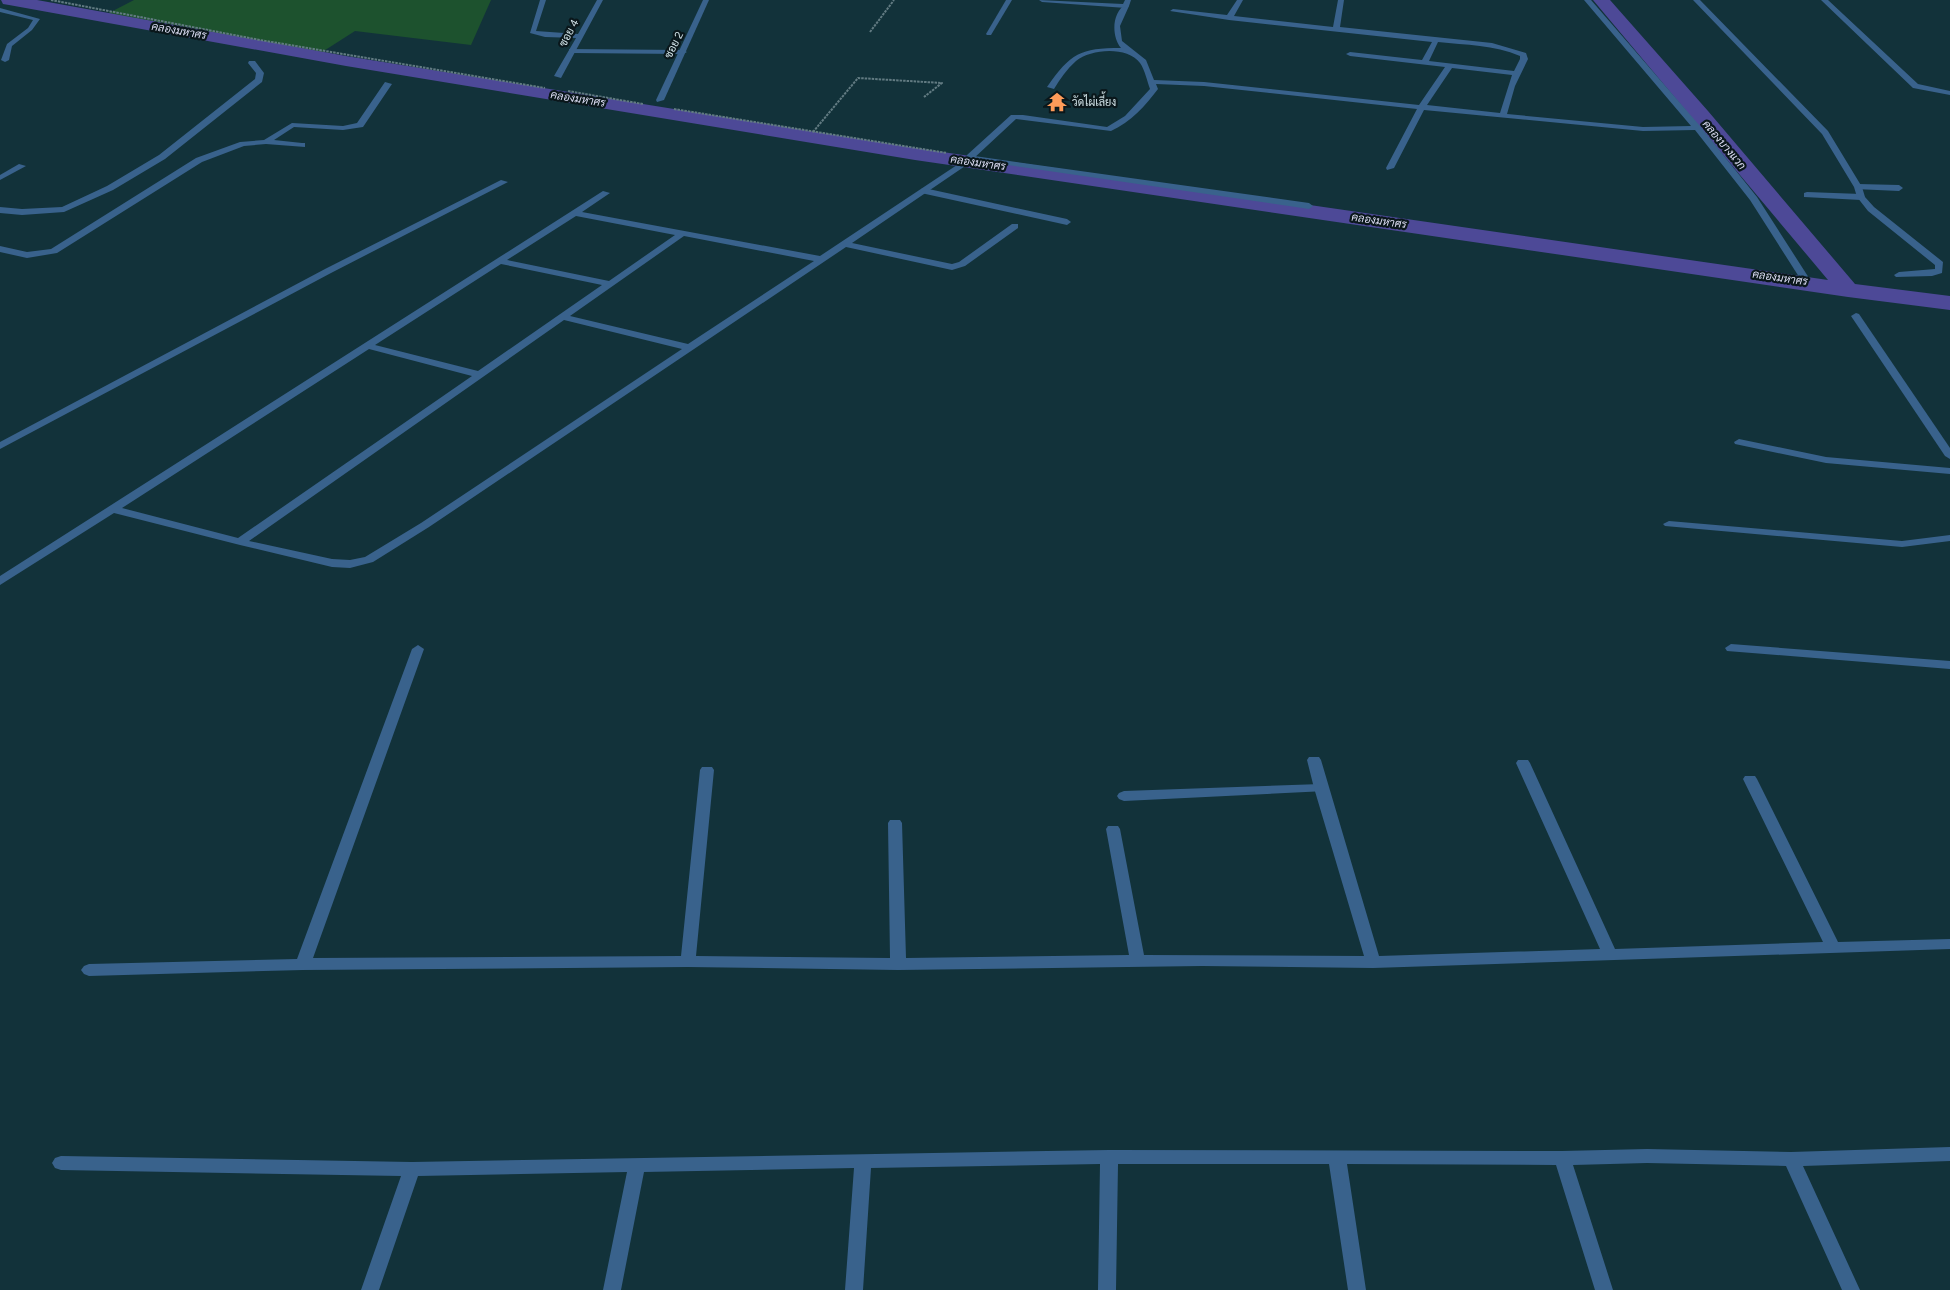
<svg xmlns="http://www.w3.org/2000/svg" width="1950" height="1290" viewBox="0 0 1950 1290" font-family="Figtree,Sarabun,sans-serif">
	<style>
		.green { fill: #1d522e }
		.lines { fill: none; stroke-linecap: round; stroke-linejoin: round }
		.canal { fill: #4d4997; fill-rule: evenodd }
		.path { stroke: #627b82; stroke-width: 2; stroke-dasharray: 2.5 1; stroke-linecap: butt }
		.service { fill: #39628c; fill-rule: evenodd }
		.minor { fill: #39628c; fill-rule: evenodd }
		.labels { text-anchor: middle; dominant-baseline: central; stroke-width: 4.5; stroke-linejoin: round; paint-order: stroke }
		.far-water-label { font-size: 11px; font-style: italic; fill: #dcddf3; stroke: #0a171b }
		.far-street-label { font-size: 11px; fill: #d3e4e9; stroke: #0a171b }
		.far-poi-label { font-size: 11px; fill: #d3e4e9; stroke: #0a171b; text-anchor: start }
	</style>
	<rect width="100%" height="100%" fill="#12323a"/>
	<path class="green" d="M134 0H491L471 45 355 31 319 54 105 15Z"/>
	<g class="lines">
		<path class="canal" d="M1 0H37L346 56 915 148 1828 280 1593 0H1610L1708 111 1855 284 1950 296V310L1848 297 915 160 346 66 9 5 3 4Z"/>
		<g class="path">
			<path d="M51 0 260 40 545 88"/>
			<path d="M870 32 894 0"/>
			<path d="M568 91 643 104"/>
			<path d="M674 109 947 153"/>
			<path d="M813 132 858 78 942 83 924 97"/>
		</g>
		<g class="service">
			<path d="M1126 4 1129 6 1120 26 1122 41 1146 60 1154 80 1204 82 1270 89 1274 91 1270 93 1204 86 1156 84 1158 89C1145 106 1131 122 1111 131L1016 119 973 159H967V155L1011 115H1023L1107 127 1125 116 1150 89C1147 81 1145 70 1140 63 1127 46 1091 49 1076 61 1067 69 1060 79 1054 89L1047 87C1071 53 1080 48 1121 48 1111 36 1112 12 1126 4Z"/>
			<path d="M569 49 683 50 687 52 683 54 572 53H569Z"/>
			<path d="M249 61H255L264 73 262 82 165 159 113 190 64 212 22 215 0 213V207L22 209 62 207 107 186 159 155 255 79 256 73 248 63Z"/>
			<path d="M1858 184 1899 185 1903 188 1899 191 1855 189V185Z"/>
			<path d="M924 188 1067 219 1071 222 1067 225 921 193V189Z"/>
			<path d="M1807 192 1861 194 1865 197 1861 200 1804 197V193Z"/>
			<path d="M1731 644 1950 661V669L1727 651 1725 648Z"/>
			<path d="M1321 784 1326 785 1328 788 1326 791 1124 801 1119 799 1117 796 1119 793 1124 791Z"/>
		</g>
		<g class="minor">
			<path d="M540 0H546L536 31 578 34 597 0H603L561 78 554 76 576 38 545 37 530 33Z"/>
			<path d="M703 0H709L664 100 657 102 656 100Z"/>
			<path d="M1006 0H1012L991 35H987L986 34Z"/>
			<path d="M1039 0 1123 4 1125 0H1131L1129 6 1126 8 1042 2Z"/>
			<path d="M1237 0H1243L1234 16 1333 27 1338 0H1344L1340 27 1492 43 1526 53 1528 59 1515 86 1507 114 1643 127 1691 126 1584 0H1591L1700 126 1757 197 1809 278 1807 280H1801L1750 200 1695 130 1643 131 1424 110 1394 168 1387 170 1386 168 1417 109 1270 93 1266 91 1270 89 1419 105 1445 67 1350 56 1346 54 1350 52 1422 60 1432 42 1229 20 1170 11 1173 9 1227 15ZM1438 42C1466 45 1494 45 1520 56V59L1514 71 1429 61ZM1452 68 1512 75 1500 113 1427 105Z"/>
			<path d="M1693 0H1700L1828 131 1862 187 1865 197 1874 207 1943 262 1942 273 1932 276 1896 277 1894 275 1899 272 1935 269V265L1868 211 1857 197 1854 187 1822 134Z"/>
			<path d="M1821 0H1828L1918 84 1950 91V95L1913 88Z"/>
			<path d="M0 8 40 19 32 30 12 46 9 60 5 62 1 60 7 44 28 28 33 20 0 12Z"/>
			<path d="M385 82 392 84 363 127 343 130 294 127 274 140 302 143H305V147L266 144 244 146 202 162 57 253 27 258 0 252V246L27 252 51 249 196 158 240 142 264 140 292 123 343 126 357 123Z"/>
			<path d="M967 155 1309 203 1313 206 1309 209 974 160 852 243 952 264 959 262 1012 224H1018V228L965 266 952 270 846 247 429 527 373 562 350 568 332 567 240 545 114 513 0 585V576L603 191 610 193 582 212 820 256 966 159ZM576 216 675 235 609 281 507 260ZM684 236 814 261 688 344 570 316ZM501 264 602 285 478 371 375 345ZM564 320 682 349 421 523 365 557 350 560 332 559 249 541ZM369 349 472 376 238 538 122 508Z"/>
			<path d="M19 164 26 166 0 180V175Z"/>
			<path d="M501 180 508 182 331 273 0 449V442L325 269Z"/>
			<path d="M1856 313 1859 314 1950 448V459L1945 456 1851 316Z"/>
			<path d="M1739 439 1826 457 1950 468V474L1826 463 1735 444 1734 442Z"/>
			<path d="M1669 521 1902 541 1950 535V541L1902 547 1665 526 1663 524Z"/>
			<path d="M418 645 424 649 313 958 681 956 700 770 702 767H712L714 770 696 956 890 958 888 823 890 820H900L902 823 906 958 1129 955 1106 829 1108 826H1118L1120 829 1144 955 1364 956 1314 788 1307 760 1309 757H1319L1321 760 1379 956 1600 949 1516 763 1518 760H1528L1530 763 1615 949 1823 942 1743 779 1745 776H1755L1757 779 1838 942 1950 939V949L1373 968 1202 966 898 970 688 967 303 970 89 976 84 974 81 970 84 966 89 964 297 959 412 649Z"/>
			<path d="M1950 1147V1161L1803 1166 1860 1290H1842L1786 1166 1647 1163 1573 1165 1613 1290H1595L1556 1165 1347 1164 1366 1290H1348L1329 1164H1118L1116 1290H1098L1100 1164 871 1168 863 1290H845L854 1168 644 1172 621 1290H603L627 1172 418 1176 379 1290H361L401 1176 61 1170 55 1168 52 1163 55 1158 61 1156 412 1162 1109 1150 1562 1151 1647 1149 1791 1152Z"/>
		</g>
	</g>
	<defs>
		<symbol id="temple-bare" viewBox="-9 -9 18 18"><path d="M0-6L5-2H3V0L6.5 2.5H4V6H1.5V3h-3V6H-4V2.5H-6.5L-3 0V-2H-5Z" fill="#fe9b59" stroke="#0a171b" stroke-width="2.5" paint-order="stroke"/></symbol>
	</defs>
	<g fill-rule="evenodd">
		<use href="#temple-bare" x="1043" y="88" width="28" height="28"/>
	</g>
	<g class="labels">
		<g class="far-water-label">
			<text transform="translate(179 31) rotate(10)">คลองมหาศร</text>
			<text transform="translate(578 99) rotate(9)">คลองมหาศร</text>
			<text transform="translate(1724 145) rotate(50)">คลองบางแวก</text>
			<text transform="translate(978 163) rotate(8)">คลองมหาศร</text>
			<text transform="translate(1379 221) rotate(8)">คลองมหาศร</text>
			<text transform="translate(1780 278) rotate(8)">คลองมหาศร</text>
		</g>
		<g class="far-street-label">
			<text transform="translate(569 33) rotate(-62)">ซอย 4</text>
			<text transform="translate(674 45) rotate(-63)">ซอย 2</text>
		</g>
		<g class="far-poi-label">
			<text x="1072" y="102">วัดไผ่เลี้ยง</text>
		</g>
	</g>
</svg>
